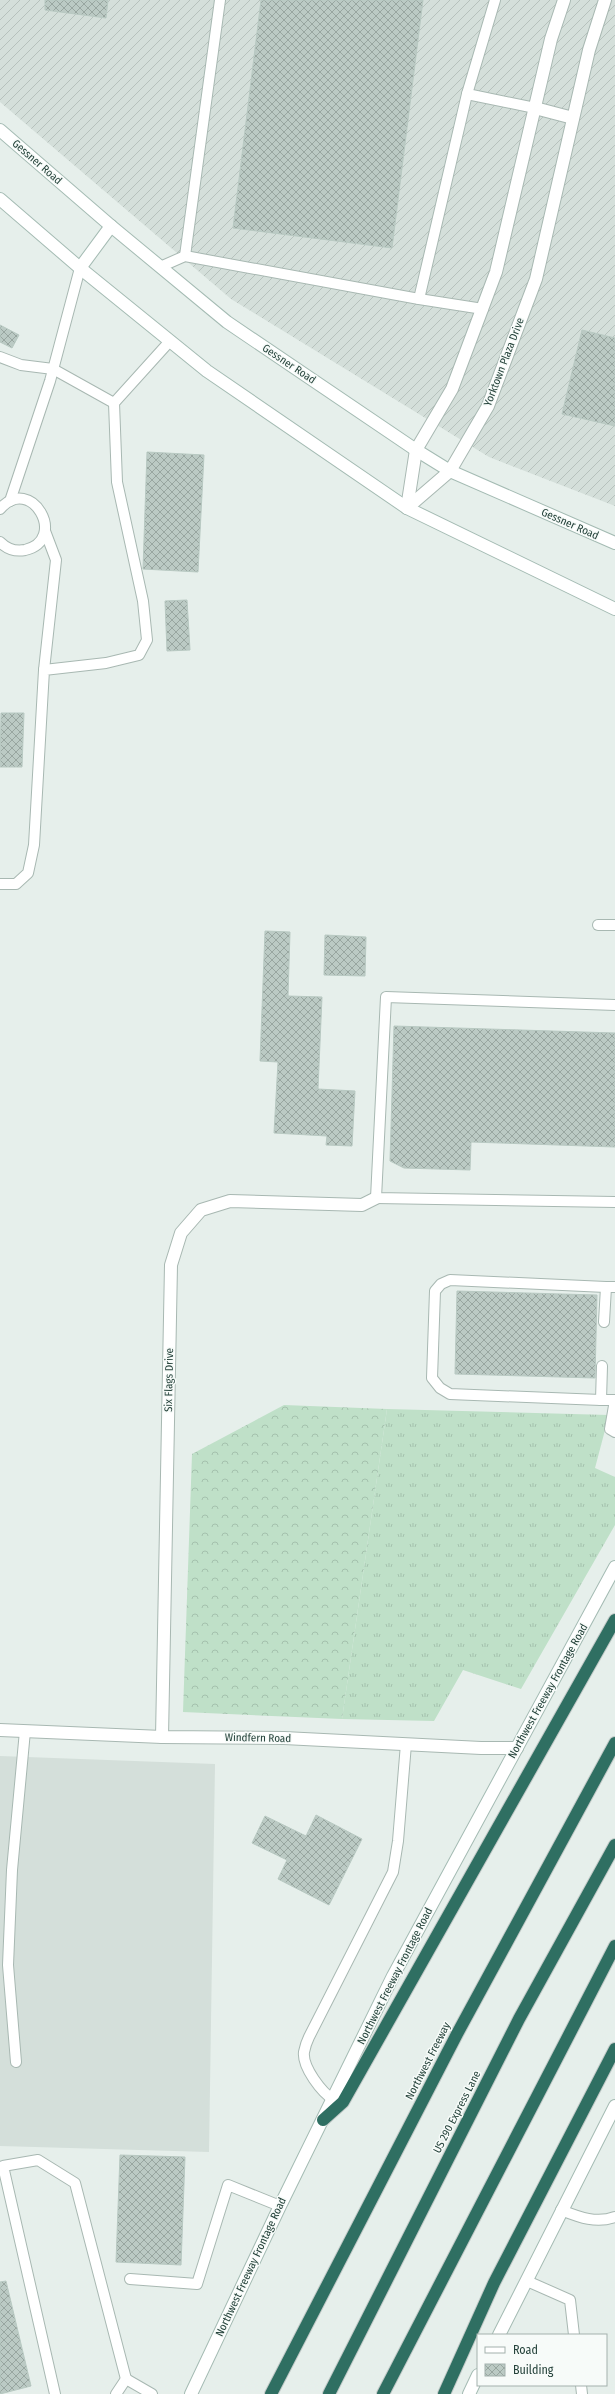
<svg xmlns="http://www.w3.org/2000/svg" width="615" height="2394" viewBox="0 0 615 2394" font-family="'Fira Sans Condensed',sans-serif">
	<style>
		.built { fill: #d4dfda }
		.industrial { fill: url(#industrial-furrows) }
		.grass { fill: url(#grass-tufts) }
		.forest { fill: url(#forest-crowns) }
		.building { fill: url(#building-cross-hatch); stroke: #b8c9c2 }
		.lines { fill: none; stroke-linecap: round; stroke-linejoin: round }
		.service-casing { stroke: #a8b8b2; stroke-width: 12 }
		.minor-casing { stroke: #a8b8b2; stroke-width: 14 }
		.tertiary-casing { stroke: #a8b8b2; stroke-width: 14 }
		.secondary-casing { stroke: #a4bbb3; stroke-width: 14 }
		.motorway-casing { stroke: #c2cac8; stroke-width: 14 }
		.service { stroke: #fff; stroke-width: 10 }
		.minor { stroke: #fff; stroke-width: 12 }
		.tertiary { stroke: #fff; stroke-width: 12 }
		.secondary { stroke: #fff; stroke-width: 12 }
		.motorway { stroke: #2f6f62; stroke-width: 12 }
		.labels { text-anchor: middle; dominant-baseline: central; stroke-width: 3; stroke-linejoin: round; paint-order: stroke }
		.street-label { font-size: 11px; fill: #24423a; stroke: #f7fbf9 }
	</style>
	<defs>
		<pattern id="industrial-furrows" width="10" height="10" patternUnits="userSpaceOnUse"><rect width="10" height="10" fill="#d4dfda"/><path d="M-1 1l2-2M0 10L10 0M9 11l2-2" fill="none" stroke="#b6c1bc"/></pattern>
		<pattern id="grass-tufts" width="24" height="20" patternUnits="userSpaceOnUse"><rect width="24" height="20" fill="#bfe0c8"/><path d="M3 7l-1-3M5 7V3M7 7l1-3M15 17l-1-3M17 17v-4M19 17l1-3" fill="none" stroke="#a4c1ad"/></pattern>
		<pattern id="forest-crowns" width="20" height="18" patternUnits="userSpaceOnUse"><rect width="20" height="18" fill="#bfe0c8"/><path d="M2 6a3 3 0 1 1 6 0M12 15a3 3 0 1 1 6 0" fill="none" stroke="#a4c1ad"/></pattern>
		<pattern id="building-cross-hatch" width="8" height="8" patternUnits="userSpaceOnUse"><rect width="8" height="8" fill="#bbcac4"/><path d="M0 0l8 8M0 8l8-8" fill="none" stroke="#98a6a0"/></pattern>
	</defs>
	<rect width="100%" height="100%" fill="#e6efeb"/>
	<path class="built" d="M0 1756 215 1764 209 2152 0 2146Z"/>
	<path class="industrial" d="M0 0H615V506L489 457 231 299 0 102Z"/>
	<path class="grass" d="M387 1409 609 1415 595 1468 615 1477V1525L521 1689 463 1670 434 1721 342 1719Z"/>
	<path class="forest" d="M284 1405 387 1409 342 1719 183 1712 192 1454Z"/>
	<g class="building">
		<path d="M45 0H108L106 18 45 10Z"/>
		<path d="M261 0H423L392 248 233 228Z"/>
		<path d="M0 325 19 335 12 348 0 342Z"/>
		<path d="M582 330 615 338V426L562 414Z"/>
		<path d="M147 452 204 455 198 572 143 569Z"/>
		<path d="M187 600 190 650 167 651 165 601Z"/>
		<path d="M1 713H24L22 767H0Z"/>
		<path d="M265 931 290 932 288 996 322 997 318 1089 355 1091 352 1146 326 1145 327 1136 274 1133 278 1062 260 1061Z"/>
		<path d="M325 935 366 937 365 976 324 975Z"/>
		<path d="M394 1026 615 1033V1147L471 1142 470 1170 404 1168 390 1161Z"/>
		<path d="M457 1291 597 1295 595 1378 455 1374Z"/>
		<path d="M316 1815 362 1839 329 1905 278 1879 287 1860 252 1843 265 1816 306 1836Z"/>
		<path d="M120 2155 185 2157 181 2265 116 2262Z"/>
		<path d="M6 2281 31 2386 0 2394V2282Z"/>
	</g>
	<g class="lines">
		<defs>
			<g id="service">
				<path d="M467 94 535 108"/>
				<path d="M185 256 220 0"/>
				<path d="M160 267 185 256 419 299 483 309"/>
				<path d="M419 299 467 94 495 0"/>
				<path d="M0 357 21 365 53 369 114 403"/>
				<path d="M10 501 50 381 80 268"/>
				<path d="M0 509C31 473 69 540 25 550 15 552 7 549 0 542"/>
				<path d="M44 670 56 560 45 531"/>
				<path d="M0 884H16L28 873 34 845 44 670 106 663 139 655 147 640 143 601 117 482 114 403 170 341"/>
				<path d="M598 925H615"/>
				<path d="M615 1005 386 997 376 1198 615 1202"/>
				<path d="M604 1322 606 1287H615"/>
				<path d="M602 1366 601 1400H615L610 1429 615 1432"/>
				<path d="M601 1400 450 1394 440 1388 432 1378 435 1291 441 1284 450 1280 606 1287"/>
				<path d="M16 2062 8 1965 12 1870 25 1731"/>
				<path d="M334 2100C322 2093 302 2067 304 2052 305 2047 307 2041 309 2037L393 1872 398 1841 406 1744"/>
				<path d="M561 2210C579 2217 596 2224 615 2217"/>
				<path d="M130 2279 197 2284 228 2185 280 2206"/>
				<path d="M527 2281 570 2300 574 2335"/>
				<path d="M581 2385 582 2394"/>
				<path d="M55 2394 3 2166 38 2160 75 2183 126 2379"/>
				<path d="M116 2394 126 2379 152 2394"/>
			</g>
			<path id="minor" d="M162 1737 171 1265 181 1233 201 1210 230 1201 362 1205 376 1198"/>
			<g id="tertiary">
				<path d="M535 108 573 118"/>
				<path d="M407 508 450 471 488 406 536 279 589 50 605 0"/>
				<path d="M407 508 416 450 452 389 496 272 551 39 564 0"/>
				<path d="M0 1730 162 1737 284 1738 481 1748H517"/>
			</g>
			<g id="secondary">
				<path d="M0 130 111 226 227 322 416 450 450 471 615 543"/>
				<path d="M0 199 80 268 207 371 407 508 615 609"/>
				<path d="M80 268 111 226"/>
				<path d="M499 2335 615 2106"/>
				<path d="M191 2394 280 2206 393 1976 615 1567"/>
				<path d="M469 2394 478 2375"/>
			</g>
			<g id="motorway">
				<path d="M323 2120 343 2102 615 1620"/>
				<path d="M271 2394 457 2034 615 1743"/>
				<path d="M329 2394 519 2019 615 1845"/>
				<path d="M383 2394 615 1946"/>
				<path d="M444 2394 494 2283 615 2049"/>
			</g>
		</defs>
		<use href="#service" class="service-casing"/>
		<use href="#minor" class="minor-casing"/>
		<use href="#tertiary" class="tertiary-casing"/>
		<use href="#secondary" class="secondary-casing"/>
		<use href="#motorway" class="motorway-casing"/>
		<use href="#service" class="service"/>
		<use href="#minor" class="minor"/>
		<use href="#tertiary" class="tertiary"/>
		<use href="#secondary" class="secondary"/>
		<use href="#motorway" class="motorway"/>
	</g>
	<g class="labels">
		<g class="street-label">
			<text transform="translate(37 162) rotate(41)">Gessner Road</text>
			<text transform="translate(504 362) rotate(-69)">Yorktown Plaza Drive</text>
			<text transform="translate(289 364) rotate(34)">Gessner Road</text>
			<text transform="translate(570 524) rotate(24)">Gessner Road</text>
			<text transform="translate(169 1380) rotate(-89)">Six Flags Drive</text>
			<text transform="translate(548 1691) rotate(-61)">Northwest Freeway Frontage Road</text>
			<text transform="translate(258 1738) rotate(1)">Windfern Road</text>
			<text transform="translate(395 1976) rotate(-63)">Northwest Freeway Frontage Road</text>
			<text transform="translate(428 2061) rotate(-63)">Northwest Freeway</text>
			<text transform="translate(457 2112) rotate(-63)">US 290 Express Lane</text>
			<text transform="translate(251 2267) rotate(-65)">Northwest Freeway Frontage Road</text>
		</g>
	</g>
	<rect x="477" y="2334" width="130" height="52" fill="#f7fbf9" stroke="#a3b1ad"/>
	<rect x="485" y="2347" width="20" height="6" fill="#ffffff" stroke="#a3b1ad"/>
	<text x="513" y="2354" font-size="12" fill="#24423a">Road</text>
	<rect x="485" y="2364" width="20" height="12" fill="url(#building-cross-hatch)" stroke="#a3b1ad"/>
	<text x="513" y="2374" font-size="12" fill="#24423a">Building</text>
</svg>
